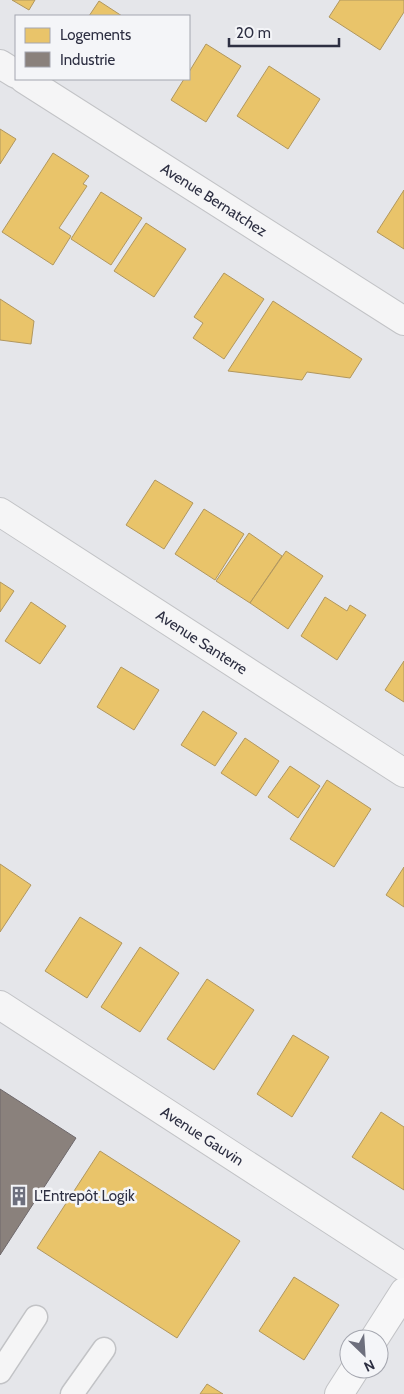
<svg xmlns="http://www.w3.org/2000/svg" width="404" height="1394" viewBox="0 0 404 1394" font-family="Cabin,sans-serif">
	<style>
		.homes { fill: #e9c46a; stroke: #b1975e }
		.industry { fill: #8a817c; stroke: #6e686b }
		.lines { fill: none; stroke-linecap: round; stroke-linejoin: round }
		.lane-casing { stroke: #c2c3c6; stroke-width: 25 }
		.street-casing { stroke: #c2c3c6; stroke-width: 30 }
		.secondary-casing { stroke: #c2c3c6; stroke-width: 30 }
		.lane { stroke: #f5f5f6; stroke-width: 22 }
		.street { stroke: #f5f5f6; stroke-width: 28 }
		.secondary { stroke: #f7f7f8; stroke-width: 28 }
		.labels { text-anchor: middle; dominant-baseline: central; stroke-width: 5; stroke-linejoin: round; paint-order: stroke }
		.street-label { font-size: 15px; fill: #2d2f42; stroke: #f4f5f8 }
		.poi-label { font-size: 15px; fill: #2d2f42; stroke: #f4f5f8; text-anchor: start }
	</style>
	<rect width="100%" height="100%" fill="#e5e6ea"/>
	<g class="homes">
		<path d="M12 0H35L29 10Z"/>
		<path d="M340 0H404V12L380 50 329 17Z"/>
		<path d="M99 1 122 16H89Z"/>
		<path d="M206 44 241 66 206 122 171 100 184 79H189V72Z"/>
		<path d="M269 66 320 99 288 149 237 116Z"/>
		<path d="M0 129 16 139 0 164Z"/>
		<path d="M53 153 89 176 83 184 87 186 59 228 71 236 53 265 2 232Z"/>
		<path d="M404 190V249L377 232Z"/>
		<path d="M101 192 142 218 111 265 71 239Z"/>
		<path d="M146 223 186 249 154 297 114 271Z"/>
		<path d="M224 273 264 299 224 359 193 338 203 323 194 317Z"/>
		<path d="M0 299 34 321 31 344 0 340Z"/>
		<path d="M273 301 362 359 350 378 307 372 302 380 228 371Z"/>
		<path d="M155 480 193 503 164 549 126 525Z"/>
		<path d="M204 509 244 534 215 580 175 554Z"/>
		<path d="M249 533 282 556 250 603 216 581Z"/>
		<path d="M286 551 323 576 288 629 250 603Z"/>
		<path d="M0 582 14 591 0 612Z"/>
		<path d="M325 597 347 611 350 605 366 615 337 660 301 636Z"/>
		<path d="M31 602 66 626 40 664 5 641Z"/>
		<path d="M404 661V702L385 690Z"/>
		<path d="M121 667 159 690 134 730 97 707Z"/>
		<path d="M203 711 237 733 215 766 181 745Z"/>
		<path d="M245 738 279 761 256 796 221 773Z"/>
		<path d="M290 766 320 786 298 818 268 797Z"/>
		<path d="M327 780 371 809 334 867 290 839Z"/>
		<path d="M0 864 31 885 0 932Z"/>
		<path d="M404 867V907L386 895Z"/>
		<path d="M80 917 122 943 87 998 45 971Z"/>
		<path d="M140 947 179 973 140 1032 101 1007Z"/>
		<path d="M207 979 254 1010 214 1070 167 1039Z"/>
		<path d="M293 1035 329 1057 292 1117 257 1094Z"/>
		<path d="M381 1112 404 1127V1190L352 1157Z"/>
		<path d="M100 1151 240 1241 177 1338 37 1248Z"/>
		<path d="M294 1277 339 1305 304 1360 259 1331Z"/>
		<path d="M207 1384 223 1394H200Z"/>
	</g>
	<path class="industry" d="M0 1089 76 1138 0 1255Z"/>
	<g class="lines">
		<defs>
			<g id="lane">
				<path d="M0 1372 36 1317"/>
				<path d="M72 1394 104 1349"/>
			</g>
			<g id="street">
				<path d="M0 64 16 74"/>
				<path id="s1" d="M24 79 404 321"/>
				<path id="s2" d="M0 512 404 773"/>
				<path id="s3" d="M0 1005 404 1267"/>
			</g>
			<g id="secondary">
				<path d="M374 1339 404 1292"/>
				<path d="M339 1394 355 1369"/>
			</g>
		</defs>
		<use href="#lane" class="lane-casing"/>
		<use href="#street" class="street-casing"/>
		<use href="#secondary" class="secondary-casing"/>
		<use href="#lane" class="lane"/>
		<use href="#street" class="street"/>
		<use href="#secondary" class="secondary"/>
	</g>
	<defs>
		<symbol id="building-bare" viewBox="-9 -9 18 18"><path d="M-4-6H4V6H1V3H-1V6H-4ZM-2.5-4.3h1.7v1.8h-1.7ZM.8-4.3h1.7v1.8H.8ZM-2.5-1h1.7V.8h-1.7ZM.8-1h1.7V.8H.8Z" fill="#6d6f7d" stroke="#f4f5f8" stroke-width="2.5" paint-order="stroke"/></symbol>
	</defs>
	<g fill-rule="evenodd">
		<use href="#building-bare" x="5" y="1182" width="28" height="28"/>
	</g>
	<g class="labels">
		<g class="street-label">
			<text stroke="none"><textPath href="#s1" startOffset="225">Avenue Bernatchez</textPath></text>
			<text stroke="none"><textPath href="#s2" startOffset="240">Avenue Santerre</textPath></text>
			<text stroke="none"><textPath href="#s3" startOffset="241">Avenue Gauvin</textPath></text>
		</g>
		<g class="poi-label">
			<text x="34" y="1196">L'Entrepôt Logik</text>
		</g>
	</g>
	<rect x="15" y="15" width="175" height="65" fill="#f4f5f8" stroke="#a4a6af"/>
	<rect x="25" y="28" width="25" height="15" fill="#e9c46a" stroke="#a4a6af"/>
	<text x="60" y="40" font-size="15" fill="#2d2f42">Logements</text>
	<rect x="25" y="52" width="25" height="15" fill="#8a817c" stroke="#a4a6af"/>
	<text x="60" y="65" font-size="15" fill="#2d2f42">Industrie</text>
	<g transform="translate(364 1354) rotate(155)"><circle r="24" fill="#f4f5f8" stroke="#a4a6af"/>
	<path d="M0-4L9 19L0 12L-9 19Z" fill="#6d6f7d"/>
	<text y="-8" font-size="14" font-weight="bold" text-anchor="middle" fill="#2d2f42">N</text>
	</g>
	<path d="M229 38v8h110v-8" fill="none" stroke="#2d2f42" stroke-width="2.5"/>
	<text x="236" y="38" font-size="15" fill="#2d2f42" stroke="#f4f5f8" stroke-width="4" paint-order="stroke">20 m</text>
</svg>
